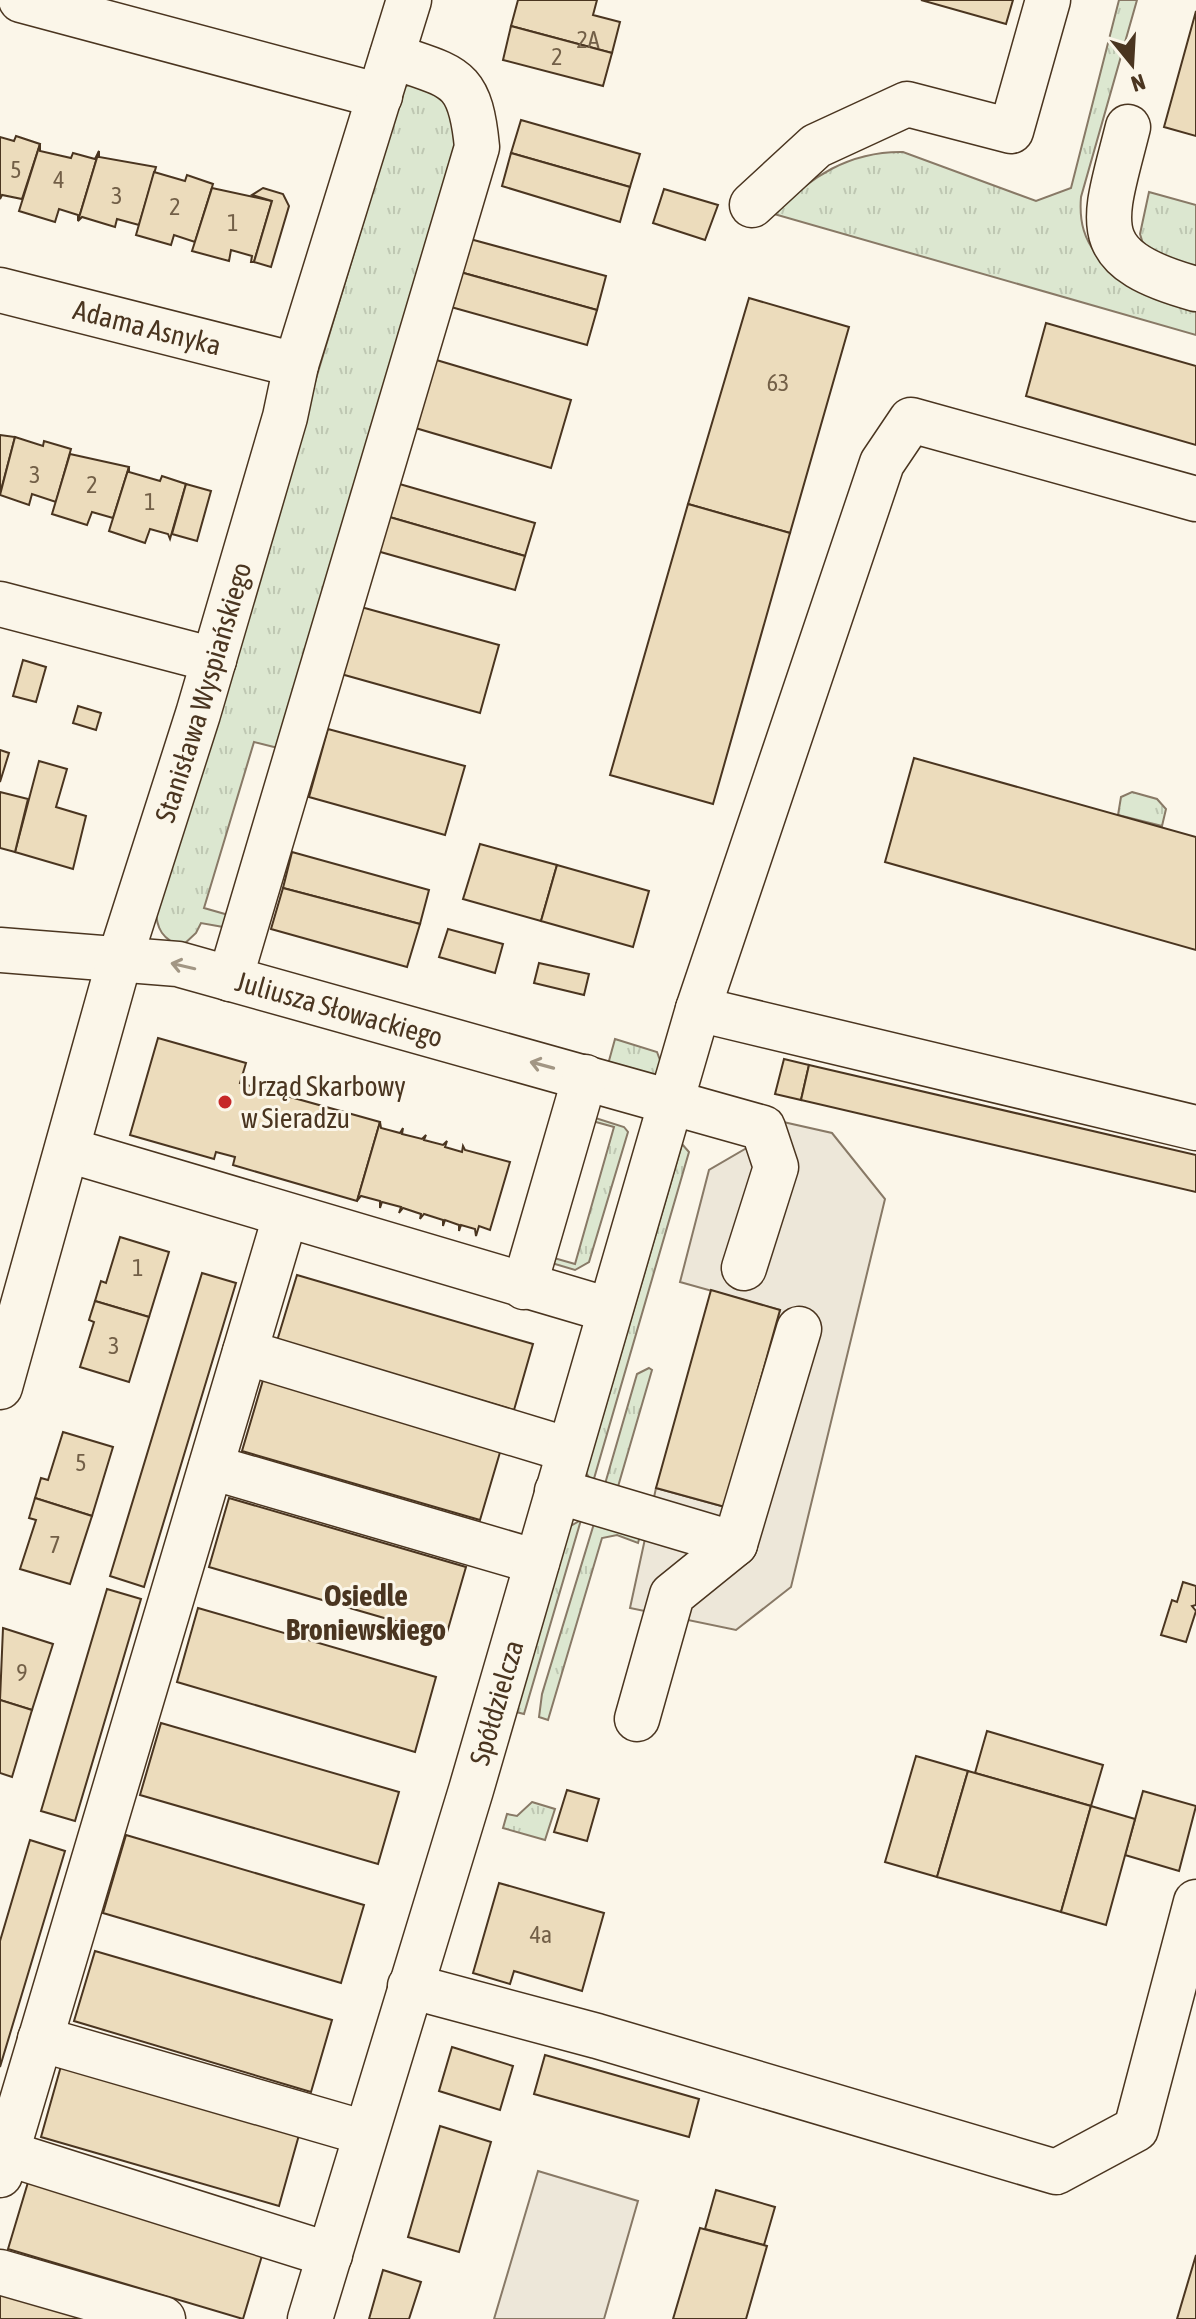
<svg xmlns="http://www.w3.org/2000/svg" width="1196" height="2319" viewBox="0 0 1196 2319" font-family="'Asap Condensed',sans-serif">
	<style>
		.grass { fill: url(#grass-tufts); stroke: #887966; stroke-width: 2 }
		.parking { fill: #ede7d9; stroke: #887966; stroke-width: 2 }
		.building { fill: #ecdcbc; stroke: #4a3520; stroke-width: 2 }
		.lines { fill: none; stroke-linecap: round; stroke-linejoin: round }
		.minor-casing { stroke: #4a3520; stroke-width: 47 }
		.minor { stroke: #fbf6e9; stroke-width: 44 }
		.oneway { stroke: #a29684 }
		.poi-dot { fill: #c62828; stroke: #fbf6e9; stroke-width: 3 }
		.labels { text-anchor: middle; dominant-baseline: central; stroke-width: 6; stroke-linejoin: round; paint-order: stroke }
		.number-label { font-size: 24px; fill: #725f47 }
		.street-label { font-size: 28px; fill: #4a3520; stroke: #fbf6e9 }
		.poi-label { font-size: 28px; fill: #4a3520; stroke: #fbf6e9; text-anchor: start }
		.neighbourhood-label { font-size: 30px; font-weight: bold; fill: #4a3520; stroke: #fbf6e9 }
	</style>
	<defs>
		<pattern id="grass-tufts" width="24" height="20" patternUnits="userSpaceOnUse" patternTransform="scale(2)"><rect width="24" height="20" fill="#dce7d0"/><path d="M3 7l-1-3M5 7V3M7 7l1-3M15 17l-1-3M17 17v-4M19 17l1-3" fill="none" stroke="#bec7b2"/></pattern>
	</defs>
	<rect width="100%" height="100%" fill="#fbf6e9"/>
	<g class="grass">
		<path d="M1119 0H1137L1081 197C1079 222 1084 240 1100 259L1196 302V335L774 214C809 177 850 151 903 152L1036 201 1071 188Z"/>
		<path d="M413 83 447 99 457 145 282 749 254 742 204 908 232 916 229 928 201 923 196 933 182 946C163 940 156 929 156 909L404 87Z"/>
		<path d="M1149 192 1196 205V276L1144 247 1140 234Z"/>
		<path d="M1132 792 1157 799 1166 809 1162 826 1118 815 1121 797Z"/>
		<path d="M615 1039 657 1052 664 1071 655 1078 607 1068Z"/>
		<path d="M586 1115 624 1127 628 1132 589 1262 575 1270 545 1261 547 1256 575 1264 614 1127 585 1119Z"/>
		<path d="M682 1144 689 1152 593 1482 586 1473Z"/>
		<path d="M649 1368 652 1370 617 1490 605 1484 637 1374Z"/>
		<path d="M596 1517 642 1529 638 1543 617 1535 602 1538 548 1720 539 1717 542 1694Z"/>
		<path d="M581 1520 524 1714 516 1712 567 1528Z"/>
		<path d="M532 1802 555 1809 545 1840 503 1828 507 1814 517 1816Z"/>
	</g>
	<g class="parking">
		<path d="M770 1119 832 1133 885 1199 791 1587 736 1630 630 1608 656 1488 725 1507 780 1310 680 1282 709 1170 750 1146Z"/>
		<path d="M538 2171 638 2201 604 2319H494Z"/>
	</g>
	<g class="building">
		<path d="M518 0H597L593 15 620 22 612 53 511 26Z"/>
		<path d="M921 0H1013L1006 24Z"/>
		<path d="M1196 11V136L1164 127Z"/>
		<path d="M511 26 612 53 603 86 503 60Z"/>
		<path d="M521 120 640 154 630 187 511 153Z"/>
		<path d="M16 136 40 144 22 199 2 195 0 199V137L14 141Z"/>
		<path d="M40 144V151L71 158 73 153 95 159 99 151 78 221V215L59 209 55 222 19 211Z"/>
		<path d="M99 151V157L156 167 139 225 117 219 115 227 82 217 78 221Z"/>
		<path d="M511 153 630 187 620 222 502 186Z"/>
		<path d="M154 172 185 181 187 175 213 184 195 242 174 235 171 245 136 235Z"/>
		<path d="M212 188 272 201 254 262H251L252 256 231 250 229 261 192 251Z"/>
		<path d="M263 188 283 194 289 206 271 267 254 262 272 201 252 195Z"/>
		<path d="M664 189 718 205 705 240 653 223Z"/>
		<path d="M470 239 606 276 597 310 460 272Z"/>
		<path d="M460 272 597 310 587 345 451 307Z"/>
		<path d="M749 298 849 327 790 533 688 504Z"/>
		<path d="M1046 323 1196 366V445L1026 396Z"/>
		<path d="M433 359 571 400 551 468 412 427Z"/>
		<path d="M0 435 15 437 0 494Z"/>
		<path d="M15 437 43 446 44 441 71 449 56 502 32 494 29 505 0 495Z"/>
		<path d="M70 454 129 467 113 518 92 512 87 525 52 514Z"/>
		<path d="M129 467V472L160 481 162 476 186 484 170 539 168 534 150 529 145 543 109 531Z"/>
		<path d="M396 483 535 523 525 556 386 516Z"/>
		<path d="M186 484 211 491 197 541 172 534Z"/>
		<path d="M688 504 790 533 713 804 610 775Z"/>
		<path d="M386 516 525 556 515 590 377 551Z"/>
		<path d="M361 607 499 645 480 713 341 674Z"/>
		<path d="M23 660 46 667 36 702 13 696Z"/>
		<path d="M78 706 101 713 96 730 73 723Z"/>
		<path d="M328 729 465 766 445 835 309 797Z"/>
		<path d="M0 750 9 753 0 782Z"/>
		<path d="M914 758 1196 837V950L885 862Z"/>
		<path d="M39 761 67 769 56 807 86 816 73 869 15 852Z"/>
		<path d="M0 792 28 799 15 852 0 848Z"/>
		<path d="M480 844 557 865 541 921 463 899Z"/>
		<path d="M292 852 429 890 420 924 283 888Z"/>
		<path d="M557 865 649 891 633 947 541 921Z"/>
		<path d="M283 888 420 924 407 967 271 929Z"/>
		<path d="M448 929 503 944 495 973 439 957Z"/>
		<path d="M539 963 589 974 584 995 534 983Z"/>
		<path d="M158 1038 246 1063 240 1083 380 1122 357 1201 233 1165 235 1157 216 1152 214 1159 130 1135Z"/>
		<path d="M784 1059 809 1065 801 1100 775 1094Z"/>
		<path d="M809 1065 1196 1155V1192L801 1100Z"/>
		<path d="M380 1122 381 1128 400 1133 403 1128 402 1134 422 1139 426 1135 424 1140 443 1145 447 1141 445 1147 462 1152 463 1146 465 1150 510 1162 490 1230 479 1226 476 1236 475 1229 461 1225 459 1231V1225L445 1220 443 1226V1220L424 1214 420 1219 421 1214 403 1208 399 1213 401 1207 382 1202 380 1208V1201L361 1196 357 1201Z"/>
		<path d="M120 1237 169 1252 149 1317 95 1301 101 1281 106 1283Z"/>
		<path d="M202 1273 236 1283 144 1587 110 1576Z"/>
		<path d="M297 1275 533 1344 514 1410 277 1341Z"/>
		<path d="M711 1290 780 1310 725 1507 656 1488Z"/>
		<path d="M95 1301 149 1317 129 1382 80 1367 94 1322 89 1320Z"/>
		<path d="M263 1380 501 1449 480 1520 242 1451Z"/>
		<path d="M63 1432 113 1447 92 1516 35 1498 41 1478 48 1480Z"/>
		<path d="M35 1498 92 1516 70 1584 20 1569 36 1520 29 1518Z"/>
		<path d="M229 1498 466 1567 446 1636 209 1567Z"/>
		<path d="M1183 1582 1196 1586V1605L1192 1606 1196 1611 1186 1642 1161 1635 1172 1600 1177 1602Z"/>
		<path d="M107 1589 141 1599 75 1821 41 1811Z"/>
		<path d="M198 1608 436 1677 415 1752 177 1682Z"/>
		<path d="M3 1628 53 1644 32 1710 0 1700Z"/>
		<path d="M0 1700 32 1710 12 1777 0 1773Z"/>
		<path d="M161 1723 399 1792 378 1864 140 1795Z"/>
		<path d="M987 1731 1103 1765 1091 1806 975 1773Z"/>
		<path d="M916 1756 968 1771 937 1877 885 1862Z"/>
		<path d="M968 1771 1091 1806 1061 1912 937 1877Z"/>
		<path d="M567 1790 599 1799 587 1841 554 1832Z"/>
		<path d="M1143 1791 1196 1806 1179 1871 1125 1855Z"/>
		<path d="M1091 1806 1135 1819 1106 1925 1061 1912Z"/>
		<path d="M126 1835 364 1905 341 1983 103 1913Z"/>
		<path d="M30 1840 65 1851 0 2067V1941Z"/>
		<path d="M499 1883 604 1913 582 1991 514 1971 510 1984 473 1973Z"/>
		<path d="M95 1951 332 2020 311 2092 74 2021Z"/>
		<path d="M452 2047 513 2066 500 2110 439 2091Z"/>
		<path d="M545 2055 699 2099 689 2137 534 2094Z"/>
		<path d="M61 2066 299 2135 279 2206 41 2137Z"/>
		<path d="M440 2126 491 2142 459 2252 408 2237Z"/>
		<path d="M29 2179 264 2249 243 2319 8 2249Z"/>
		<path d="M716 2190 775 2207 764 2245 705 2229Z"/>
		<path d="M700 2228 767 2246 746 2319H673Z"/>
		<path d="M1196 2255V2319H1177Z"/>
		<path d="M383 2270 421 2282 409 2319H369Z"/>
		<path d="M0 2294 86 2319H0Z"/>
	</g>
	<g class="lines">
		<defs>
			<g id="minor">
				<path d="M21 0 380 96"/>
				<path d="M1128 127C1104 223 1083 258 1196 289"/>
				<path d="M752 205 816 146 907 104 1011 131 1048 0"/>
				<path id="s1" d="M0 290 296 365"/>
				<path d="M0 604 214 660"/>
				<path id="s2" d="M0 950 178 964 763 1128 776 1167 744 1268"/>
				<path d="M230 979 477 147C470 75 455 78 392 56"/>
				<path d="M698 1009 1196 1128"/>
				<path d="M68 1150 609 1310"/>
				<path d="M524 1287 585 1077"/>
				<path d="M245 1352 569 1450"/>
				<path id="s3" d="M0 1387 120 958 198 714 285 417 296 365 409 0"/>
				<path d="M211 1467 537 1562"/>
				<path d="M557 1491 735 1544"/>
				<path d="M637 1719 672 1595 735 1544 799 1329"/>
				<path d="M410 1986 597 2036 1056 2172 1136 2129 1196 1902"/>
				<path d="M40 2039 365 2133"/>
				<path d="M6 2153 330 2255"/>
				<path d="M0 2175 285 1217"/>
				<path d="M0 2272 163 2319"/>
				<path id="s4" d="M310 2319 471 1790 698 1009 882 463 911 420 1196 499"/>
			</g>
		</defs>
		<use href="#minor" class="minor-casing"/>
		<use href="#minor" class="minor"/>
	</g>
	<defs><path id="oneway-shaft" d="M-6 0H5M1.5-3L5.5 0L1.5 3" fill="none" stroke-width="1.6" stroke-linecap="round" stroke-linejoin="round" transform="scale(2)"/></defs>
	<g class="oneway">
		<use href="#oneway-shaft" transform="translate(183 966) rotate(-167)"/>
		<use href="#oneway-shaft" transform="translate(542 1065) rotate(-165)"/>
	</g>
	<circle class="poi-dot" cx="225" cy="1102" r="8"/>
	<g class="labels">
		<g class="number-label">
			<text x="588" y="39">2A</text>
			<text x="557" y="56">2</text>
			<text x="16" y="169">5</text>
			<text x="59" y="179">4</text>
			<text x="117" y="195">3</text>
			<text x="175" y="206">2</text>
			<text x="233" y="222">1</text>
			<text x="778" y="382">63</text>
			<text x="35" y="474">3</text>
			<text x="92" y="484">2</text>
			<text x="150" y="501">1</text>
			<text x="138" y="1267">1</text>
			<text x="114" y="1345">3</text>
			<text x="81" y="1462">5</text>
			<text x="55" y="1544">7</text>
			<text x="22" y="1672">9</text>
			<text x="541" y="1934">4a</text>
		</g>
		<g class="street-label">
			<text stroke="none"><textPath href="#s1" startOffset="152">Adama Asnyka</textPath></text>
			<text stroke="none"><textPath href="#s3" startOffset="724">Stanisława Wyspiańskiego</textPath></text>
			<text stroke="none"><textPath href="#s2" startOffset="346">Juliusza Słowackiego</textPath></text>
			<text stroke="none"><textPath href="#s4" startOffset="644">Spółdzielcza</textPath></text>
		</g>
		<g class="poi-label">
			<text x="241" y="1086">Urząd Skarbowy<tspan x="241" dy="32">w Sieradzu</tspan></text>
		</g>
		<g class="neighbourhood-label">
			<text x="366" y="1595">Osiedle<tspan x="366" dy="34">Broniewskiego</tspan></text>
		</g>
	</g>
	<g transform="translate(1132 64) rotate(162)" stroke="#fbf6e9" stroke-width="6" paint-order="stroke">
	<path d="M0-6L14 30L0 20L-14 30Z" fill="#4a3520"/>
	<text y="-12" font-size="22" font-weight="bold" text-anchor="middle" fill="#4a3520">N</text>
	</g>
</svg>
